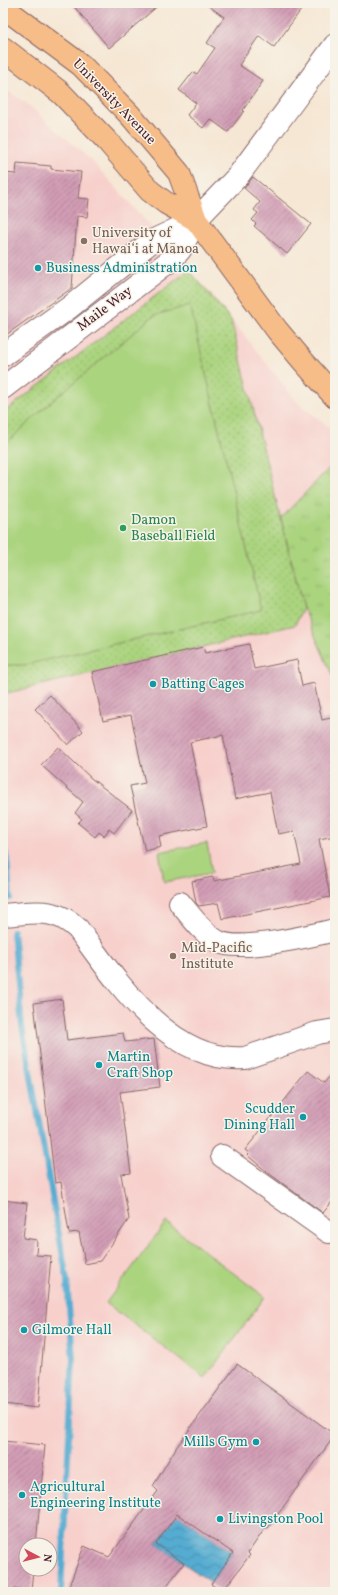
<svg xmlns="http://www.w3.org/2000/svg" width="338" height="1595" viewBox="0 0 338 1595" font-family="Vollkorn,serif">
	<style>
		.built { fill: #f7d0cc; fill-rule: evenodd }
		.grass { fill: url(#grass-dots); stroke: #7a7a55 }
		.park { fill: url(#park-tufts); stroke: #7a7a55 }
		.pitch { fill: #abd47f; stroke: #7a7a55 }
		.water { fill: url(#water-waves); stroke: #4f667e }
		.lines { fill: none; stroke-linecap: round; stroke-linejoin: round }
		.stream { stroke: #54acd1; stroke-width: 6 }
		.building { fill: url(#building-hatch) }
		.minor-casing { stroke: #866566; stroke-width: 24 }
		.major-casing { stroke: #866566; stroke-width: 24 }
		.minor { stroke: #fff; stroke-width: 22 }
		.major { stroke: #f7bd88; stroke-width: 22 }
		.education-dot { fill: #8d6e63; stroke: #f7f3e8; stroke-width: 1.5 }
		.culture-dot { fill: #0f9aa8; stroke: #f7f3e8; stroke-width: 1.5 }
		.leisure-dot { fill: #2e9e5b; stroke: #f7f3e8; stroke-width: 1.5 }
		.labels { text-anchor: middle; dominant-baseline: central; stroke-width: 3; stroke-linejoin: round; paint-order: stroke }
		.street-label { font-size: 14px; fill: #4a1f2b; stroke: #f7f3e8 }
		.education-label { font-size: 14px; fill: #785e54; stroke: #f7f3e8; text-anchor: start }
		.culture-label { font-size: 14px; fill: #0d838f; stroke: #f7f3e8; text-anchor: start }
		.leisure-label { font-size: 14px; fill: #27864d; stroke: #f7f3e8; text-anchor: start }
	</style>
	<defs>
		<pattern id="grass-dots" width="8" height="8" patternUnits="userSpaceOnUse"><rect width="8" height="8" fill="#abd47f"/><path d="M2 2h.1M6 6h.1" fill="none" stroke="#95b66e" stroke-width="1.8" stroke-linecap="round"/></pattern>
		<pattern id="park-tufts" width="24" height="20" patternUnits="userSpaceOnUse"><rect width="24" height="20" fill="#abd47f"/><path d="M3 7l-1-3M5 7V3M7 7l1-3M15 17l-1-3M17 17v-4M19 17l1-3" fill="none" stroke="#95b66e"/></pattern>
		<pattern id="water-waves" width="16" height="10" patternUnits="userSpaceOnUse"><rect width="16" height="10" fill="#54acd1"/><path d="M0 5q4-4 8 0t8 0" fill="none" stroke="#488baa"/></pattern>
		<pattern id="building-hatch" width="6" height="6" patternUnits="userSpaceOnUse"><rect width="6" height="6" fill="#d29db5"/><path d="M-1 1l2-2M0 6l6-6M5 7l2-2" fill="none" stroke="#ac7f93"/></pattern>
	</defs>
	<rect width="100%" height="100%" fill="#f7f3e8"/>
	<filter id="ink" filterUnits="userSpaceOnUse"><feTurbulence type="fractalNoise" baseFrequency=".025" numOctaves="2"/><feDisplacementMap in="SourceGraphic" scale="8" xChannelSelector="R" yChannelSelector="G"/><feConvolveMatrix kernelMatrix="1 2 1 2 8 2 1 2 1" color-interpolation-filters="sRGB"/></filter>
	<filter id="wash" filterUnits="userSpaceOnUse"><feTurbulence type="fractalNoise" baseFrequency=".012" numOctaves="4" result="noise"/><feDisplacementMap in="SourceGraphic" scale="16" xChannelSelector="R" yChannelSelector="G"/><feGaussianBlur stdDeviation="0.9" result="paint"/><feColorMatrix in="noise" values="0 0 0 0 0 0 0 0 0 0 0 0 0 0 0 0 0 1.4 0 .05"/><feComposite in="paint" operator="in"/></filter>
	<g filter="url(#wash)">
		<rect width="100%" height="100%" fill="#f6e7d4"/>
		<path class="built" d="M3 88 26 103 92 161 211 294 297 402 335 432V1592H3ZM26 1545H50V1569H26Z"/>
		<path class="grass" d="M189 270 231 320 303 608 295 625 3 694V413Z"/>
		<path class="park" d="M335 462V682L303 608 281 518Z"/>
		<g class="pitch">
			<path d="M190 305 261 610 24 665H3V446L51 402 153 316Z"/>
			<path d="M207 843 212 873 164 882 159 852Z"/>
			<path d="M166 1222 265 1297 205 1378 106 1303Z"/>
		</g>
		<path class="water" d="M177 1514 233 1553 212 1583 156 1544Z"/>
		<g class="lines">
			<g class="stream">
				<path d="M3 840 7 860 10 898"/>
				<path d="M13 931 22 1026 67 1280 73 1359 61 1592"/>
			</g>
		</g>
		<g id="blocks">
			<g class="building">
				<path d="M71 3H161L109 48Z"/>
				<path d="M205 3H306L274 47 259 36 239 65 263 81 243 110 244 111 228 132 210 119 203 128 187 115 196 103 179 90 193 72 197 74 215 48 207 43 224 17Z"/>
				<path d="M17 163 51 166V169L81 172 78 198 89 199 87 217 77 216 72 288 3 337V173L16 174Z"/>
				<path d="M253 177 311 224 287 254 254 226 256 224 252 220 258 213 254 210 260 202 244 188Z"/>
				<path d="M249 644 254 669 297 660 302 686 314 683 322 720 335 717V836L319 839 330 897 222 919 218 903 199 906 196 903 192 881 213 877 214 881 301 864 294 831 278 834 270 792 235 799 223 735 190 742 207 826 159 836 161 847 145 851 130 786 145 783 131 715 103 721 92 672 203 647 205 653Z"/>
				<path d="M50 695 83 731 68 745 35 709Z"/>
				<path d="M58 747 92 779 132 810 114 833 109 829 104 836 99 832 95 837 78 823 82 819 75 813 83 802 41 765Z"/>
				<path d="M62 999 67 1040 123 1033 125 1042 154 1039 160 1087 120 1092 131 1173 121 1174 129 1219 100 1261 85 1264 79 1232 69 1233 61 1182 55 1183 34 1003Z"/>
				<path d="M335 1070V1198L323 1213 267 1172 247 1155 249 1153 245 1150 308 1071 324 1083Z"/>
				<path d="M3 1200 27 1203 23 1238 37 1240 36 1255 51 1256 38 1408 3 1404Z"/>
				<path d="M237 1364 335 1435 268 1528 266 1527 248 1553 250 1555 222 1592 211 1584 233 1553 177 1514 156 1544 184 1563 162 1592H77L68 1589 84 1546 109 1557 158 1491 153 1486 176 1448Z"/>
				<path d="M3 1441 45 1445 36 1545H26V1569H33L31 1591 3 1588Z"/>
			</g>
		</g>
	</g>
	<g filter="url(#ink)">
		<use href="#blocks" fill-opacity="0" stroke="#866566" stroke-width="1"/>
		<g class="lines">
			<defs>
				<g id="minor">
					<path d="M3 355 70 307 152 241 196 220"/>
					<path d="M3 388 172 259 180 250 196 220 238 176 335 45"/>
					<path d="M180 903C190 915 205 936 219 942 241 952 310 936 335 930"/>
					<path d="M3 915C33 913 55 906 78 929 117 982 171 1064 245 1058L317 1033 335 1030"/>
					<path d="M222 1156 329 1232"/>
				</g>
				<g id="major">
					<path d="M3 7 81 65 130 115 179 173 196 220 277 330 303 361 335 397"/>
					<path d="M3 48 61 93 109 143 150 191 166 203 196 220"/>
				</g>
			</defs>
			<use href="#minor" class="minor-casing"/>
			<use href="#major" class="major-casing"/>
			<use href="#minor" class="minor"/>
			<use href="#major" class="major"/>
		</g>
	</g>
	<g class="education-dot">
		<circle cx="84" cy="241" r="4"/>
		<circle cx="173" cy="956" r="4"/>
	</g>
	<g class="culture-dot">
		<circle cx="38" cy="268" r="4"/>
		<circle cx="153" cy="684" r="4"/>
		<circle cx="99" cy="1065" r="4"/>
		<circle cx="303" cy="1117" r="4"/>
		<circle cx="24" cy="1330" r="4"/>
		<circle cx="256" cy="1442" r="4"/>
		<circle cx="22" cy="1495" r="4"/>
		<circle cx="220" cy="1519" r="4"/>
	</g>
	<circle class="leisure-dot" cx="123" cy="528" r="4"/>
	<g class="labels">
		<g class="street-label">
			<text transform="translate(114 102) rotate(46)">University Avenue</text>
			<text transform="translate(105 309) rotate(-37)">Maile Way</text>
		</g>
		<g class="education-label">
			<text x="92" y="233">University of<tspan x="92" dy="16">Hawaiʻi at Mānoa</tspan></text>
			<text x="181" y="948">Mid-Pacific<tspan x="181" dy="16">Institute</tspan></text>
		</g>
		<g class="culture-label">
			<text x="46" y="268">Business Administration</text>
			<text x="161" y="684">Batting Cages</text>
			<text x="107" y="1057">Martin<tspan x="107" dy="16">Craft Shop</tspan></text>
			<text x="295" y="1109" text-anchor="end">Scudder<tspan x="295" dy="16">Dining Hall</tspan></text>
			<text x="32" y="1330">Gilmore Hall</text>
			<text x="248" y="1442" text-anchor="end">Mills Gym</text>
			<text x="30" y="1487">Agricultural<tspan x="30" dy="16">Engineering Institute</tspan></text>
			<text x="228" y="1519">Livingston Pool</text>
		</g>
		<g class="leisure-label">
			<text x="131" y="520">Damon<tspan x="131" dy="16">Baseball Field</tspan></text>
		</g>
	</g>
	<rect width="338" height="1595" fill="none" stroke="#f7f3e8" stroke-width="16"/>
	<g transform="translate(38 1557) rotate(97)"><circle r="19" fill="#f7f3e8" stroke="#b29e9c"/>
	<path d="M0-3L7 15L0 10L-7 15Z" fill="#d1495b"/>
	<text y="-6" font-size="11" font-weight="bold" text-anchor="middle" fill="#4a1f2b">N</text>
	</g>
</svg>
